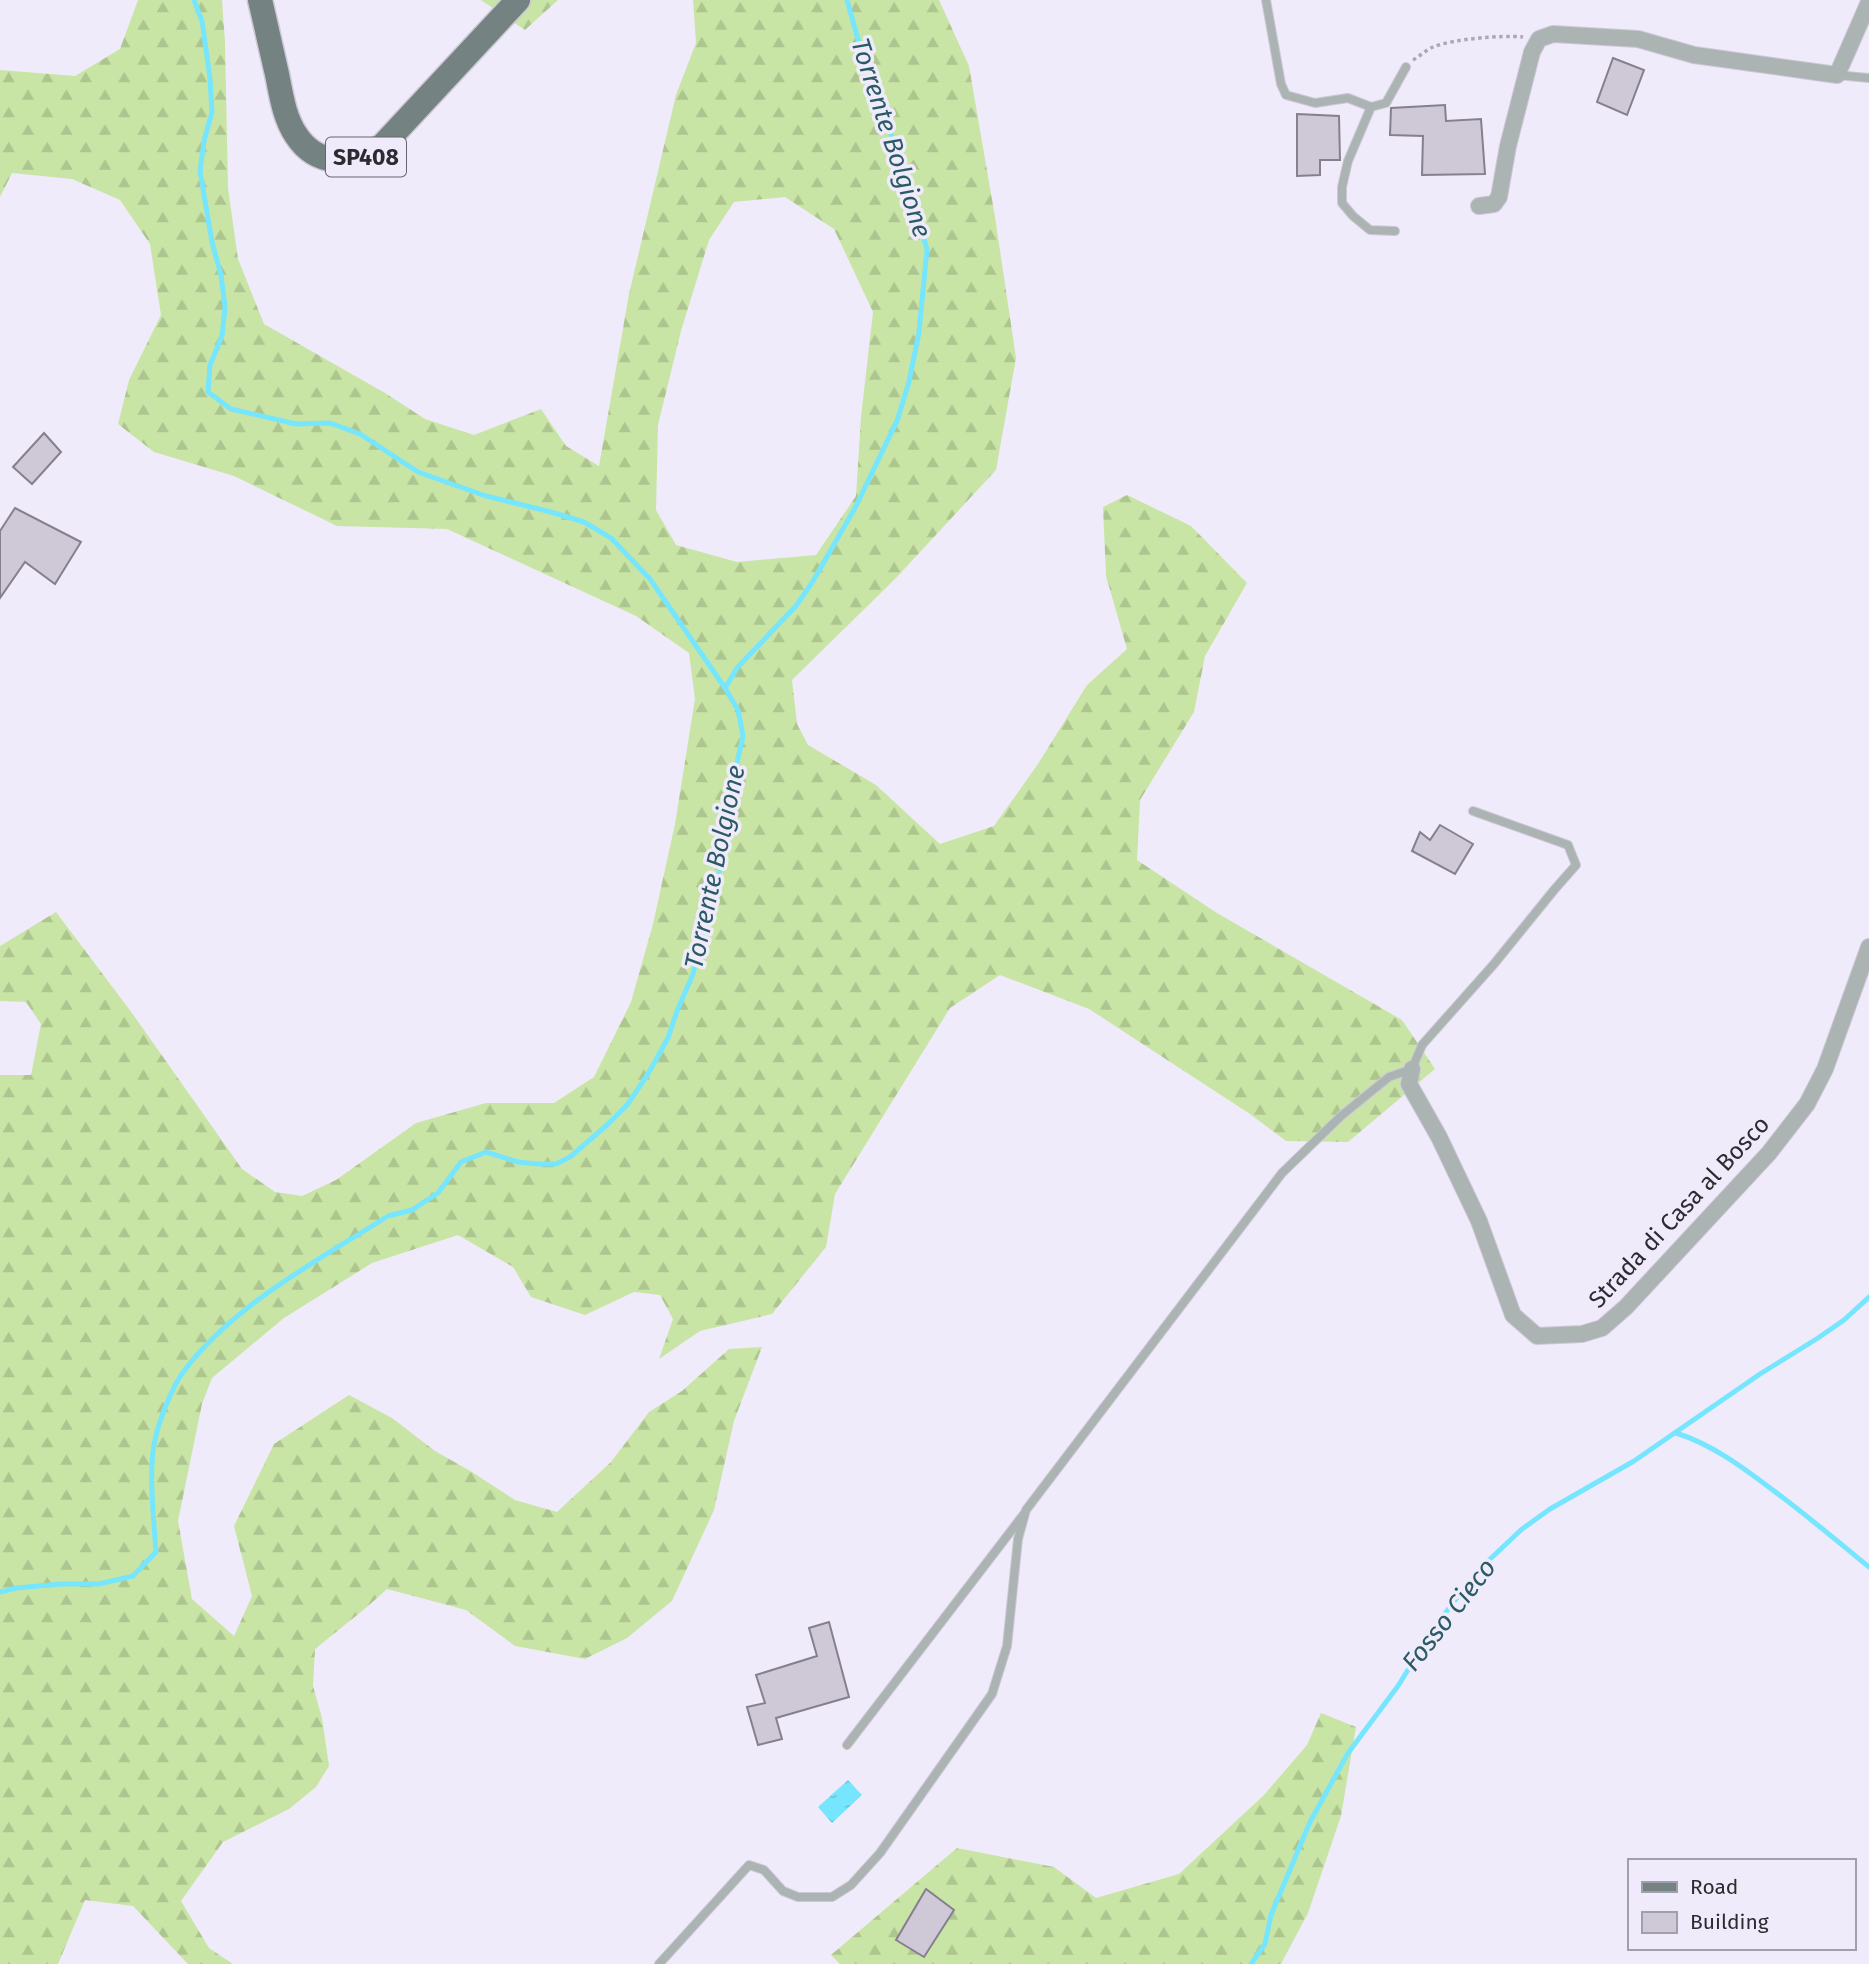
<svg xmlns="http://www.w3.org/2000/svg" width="1869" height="1964" viewBox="0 0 1869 1964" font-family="'Fira Sans',sans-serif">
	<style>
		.forest { fill: url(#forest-firs); fill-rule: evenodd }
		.water { fill: url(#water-ripples) }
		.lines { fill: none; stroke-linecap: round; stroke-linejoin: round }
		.stream { stroke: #76e5fe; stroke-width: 5 }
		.building { fill: #cfc8d7; stroke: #867f8d; stroke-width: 2 }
		.service-casing { stroke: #cdc8d6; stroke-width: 10 }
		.minor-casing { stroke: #cdc8d6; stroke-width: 18 }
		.primary-casing { stroke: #cdc8d6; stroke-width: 27 }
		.path { stroke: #aba7b3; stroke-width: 3.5; stroke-dasharray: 3.5 3.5; stroke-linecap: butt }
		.service { stroke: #acb4b3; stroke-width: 8 }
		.minor { stroke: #acb4b3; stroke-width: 16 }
		.primary { stroke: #748381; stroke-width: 24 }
		.labels { text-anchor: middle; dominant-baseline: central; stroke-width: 7; stroke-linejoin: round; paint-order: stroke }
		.shield { fill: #f0ebfa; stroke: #68656d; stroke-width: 2 }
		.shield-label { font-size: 23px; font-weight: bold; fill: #2d2b31 }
		.street-label { font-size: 24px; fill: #2d2b31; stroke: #f0ebfa }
		.water-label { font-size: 26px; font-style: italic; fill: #2a5a65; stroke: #f0ebfa }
	</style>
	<defs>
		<pattern id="forest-firs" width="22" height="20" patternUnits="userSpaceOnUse" patternTransform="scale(1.75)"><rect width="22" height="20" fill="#c9e5a5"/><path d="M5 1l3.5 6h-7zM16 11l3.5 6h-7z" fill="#adc58e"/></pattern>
		<pattern id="water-ripples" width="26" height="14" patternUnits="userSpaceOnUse" patternTransform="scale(1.75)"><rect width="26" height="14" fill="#76e5fe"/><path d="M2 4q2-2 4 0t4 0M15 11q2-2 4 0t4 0" fill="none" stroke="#66c5da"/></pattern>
	</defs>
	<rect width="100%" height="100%" fill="#f0ebfa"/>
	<g class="forest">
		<path d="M138 0H222L225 42 228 188 238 259 264 324 385 393 425 419 474 435 541 409 566 446 599 466 629 294 676 95 696 43 693 0H939L969 66 995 217 1016 358 996 470 896 578 792 680 797 724 808 745 876 785 940 844 994 826 1038 764 1087 685 1127 649 1106 576 1103 507 1127 495 1191 526 1247 583 1205 656 1194 712 1140 800 1137 860 1217 913 1402 1020 1435 1069 1348 1142 1286 1141 1250 1114 1089 1009 1000 975 950 1008 835 1194 826 1247 772 1314 700 1331 659 1359 673 1319 660 1295 634 1292 585 1315 531 1297 513 1267 458 1235 372 1263 284 1318 212 1378 202 1404 178 1521 192 1599 234 1636 252 1596 234 1526 274 1444 349 1395 392 1418 435 1451 472 1472 515 1500 557 1512 611 1462 649 1412 682 1391 729 1349 762 1347 734 1421 714 1510 672 1601 627 1638 585 1659 515 1646 466 1610 387 1589 367 1607 315 1649 313 1686 322 1718 329 1766 316 1787 289 1809 223 1842 181 1901 209 1948 233 1964H188L133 1906 85 1900 58 1964H0V1075H31L41 1024 26 1002 0 1001V946L56 912 132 1013 242 1169 275 1192 302 1196 336 1180 416 1123 486 1103H554L594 1077 631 1002 653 924 675 824 695 699 689 653 636 616 447 529 337 526 234 476 154 452 118 424 129 380 161 315 150 244 120 200 72 179 12 173 0 197V70L75 76 120 49ZM785 197 834 229 873 312 861 417 856 496 816 555 737 562 676 545 656 510 658 425 681 331 709 240 734 202Z"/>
		<path d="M481 0H558L525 30Z"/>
		<path d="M1321 1713 1356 1727 1341 1816 1308 1913 1281 1964H840L831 1955 957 1848 1054 1867 1096 1898 1179 1874 1264 1795 1307 1745Z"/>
	</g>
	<path class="water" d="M848 1780 862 1795 832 1823 818 1807Z"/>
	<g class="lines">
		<g class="stream">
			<path d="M725 688 737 668 796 606 813 581 855 508 897 421 909 382 919 332 927 249 876 86 863 57 847 0"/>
			<path d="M1676 1433C1711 1444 1741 1466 1770 1488 1804 1513 1836 1540 1869 1567"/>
			<path d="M0 1592 16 1588 61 1584H99L133 1576 156 1552C154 1521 148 1469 155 1440 159 1420 172 1387 184 1371 234 1304 319 1260 388 1216L412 1210 438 1193 461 1162 486 1152 518 1162 537 1164H556L570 1157 607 1125 627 1105 648 1074 668 1038 677 1011 693 974 722 861 736 767 743 736 738 710 725 688 650 579 611 538 584 522 551 512 486 496 418 472 360 434 330 423 296 424 231 409 208 392 210 365 222 336 225 307 221 275 212 242 200 171 204 141 212 112 210 78 202 21 194 0"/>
			<path d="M1251 1964 1265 1944 1271 1915 1310 1822 1348 1753 1398 1686 1434 1628 1459 1595 1487 1562 1522 1529 1550 1509 1634 1461 1760 1374 1818 1338 1844 1320 1869 1297"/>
		</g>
	</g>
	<g class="building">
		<path d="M1613 58 1644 70 1627 115 1597 102Z"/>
		<path d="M1445 105 1446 121 1481 119 1485 174 1422 175 1423 136 1390 135 1391 108Z"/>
		<path d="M1297 114 1339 116 1340 160H1320V175L1297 176Z"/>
		<path d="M44 433 61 452 32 484 13 467Z"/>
		<path d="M15 508 81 542 55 584 25 562 0 598V531Z"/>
		<path d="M1440 825 1473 844 1455 874 1412 851 1420 832 1430 840Z"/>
		<path d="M829 1622 849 1697 776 1718 782 1739 758 1745 747 1707 765 1703 756 1675 817 1656 809 1628Z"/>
		<path d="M926 1889 954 1910 924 1957 896 1940Z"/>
	</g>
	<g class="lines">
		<defs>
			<g id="service">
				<path d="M1266 0 1281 84 1286 95 1315 103 1348 98 1371 107 1386 103 1406 67"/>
				<path d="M1837 75 1869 78"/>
				<path d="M1371 107 1348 161 1342 187V203L1353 216 1370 230 1395 231"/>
				<path d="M847 1745 1024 1514"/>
				<path d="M659 1964 749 1865 764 1870 783 1891 798 1897H832L851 1885 880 1853 992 1694 1007 1646 1018 1539 1026 1510 1282 1173 1341 1116 1389 1077 1412 1069 1422 1045 1494 964 1554 890 1576 865 1568 845 1473 811"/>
			</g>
			<g id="minor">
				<path d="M1479 206 1494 204 1499 197 1508 146 1532 52 1539 39 1553 34 1638 39 1694 55 1837 75 1869 2"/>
				<path d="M1412 1069 1409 1084 1439 1137 1479 1221 1513 1315 1537 1336 1582 1334 1602 1328 1626 1307 1769 1153 1807 1104 1825 1069 1869 947"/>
			</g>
			<path id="primary" d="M260 0C266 25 271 49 277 74 281 94 284 117 296 135 305 149 318 158 335 160 355 163 369 156 384 144L518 0"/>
		</defs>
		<use href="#service" class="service-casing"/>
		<use href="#minor" class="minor-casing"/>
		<use href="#primary" class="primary-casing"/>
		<path class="path" d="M1413 60C1420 56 1426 50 1433 47 1452 39 1502 35 1523 37"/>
		<use href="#service" class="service"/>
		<use href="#minor" class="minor"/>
		<use href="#primary" class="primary"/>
	</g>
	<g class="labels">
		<rect class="shield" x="326" y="137.5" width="80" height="39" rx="5"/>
		<g class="shield-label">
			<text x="366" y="157">SP408</text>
		</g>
		<g class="street-label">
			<text transform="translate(1679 1212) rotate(-47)">Strada di Casa al Bosco</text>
		</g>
		<g class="water-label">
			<text transform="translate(891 138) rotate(72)">Torrente Bolgione</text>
			<text transform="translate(715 867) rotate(-78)">Torrente Bolgione</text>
			<text transform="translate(1449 1615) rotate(-52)">Fosso Cieco</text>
		</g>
	</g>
	<rect x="1628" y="1859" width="228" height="91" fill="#f0ebfa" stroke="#a29eaa" stroke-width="2"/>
	<rect x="1642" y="1882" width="35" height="10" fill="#748381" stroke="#a29eaa" stroke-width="2"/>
	<text x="1690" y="1894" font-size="21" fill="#2d2b31">Road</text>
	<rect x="1642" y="1912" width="35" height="21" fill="#cfc8d7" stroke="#a29eaa" stroke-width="2"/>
	<text x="1690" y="1929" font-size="21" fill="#2d2b31">Building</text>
</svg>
